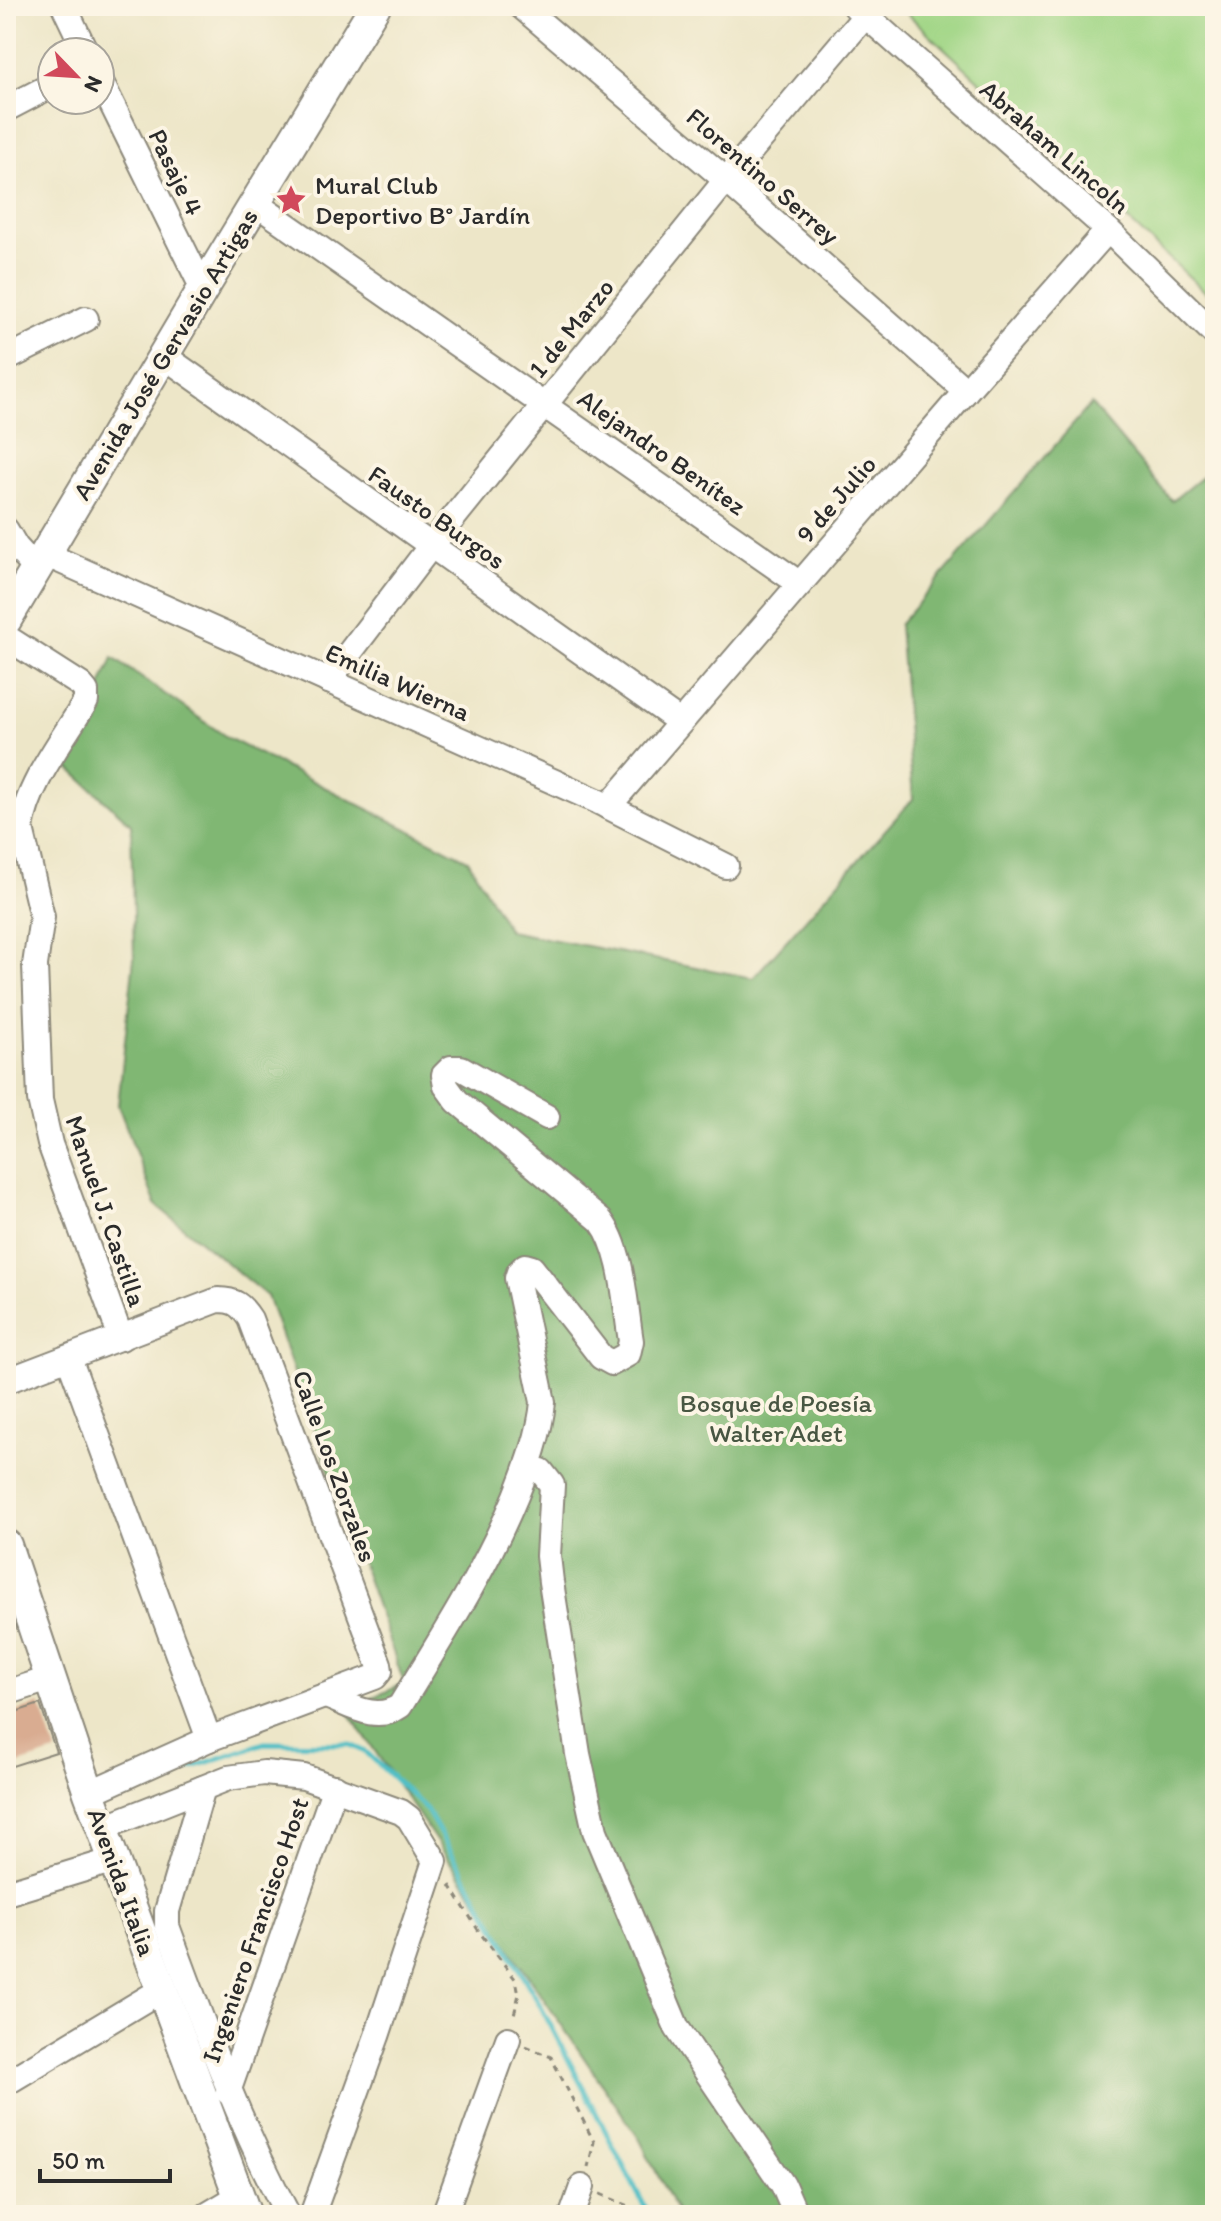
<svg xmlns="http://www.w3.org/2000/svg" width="1221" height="2221" viewBox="0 0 1221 2221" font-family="Itim,sans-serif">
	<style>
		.green { fill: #a1d686; stroke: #668058; stroke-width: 2 }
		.forest { fill: #80b773; stroke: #56714f; stroke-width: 2 }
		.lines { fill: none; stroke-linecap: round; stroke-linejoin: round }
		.stream { stroke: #51bfc6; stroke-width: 5 }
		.building { fill: #d9ac91 }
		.minor-casing { stroke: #8c887a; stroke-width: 28 }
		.major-casing { stroke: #8c887a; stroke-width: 34 }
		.path { stroke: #8c887a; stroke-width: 3; stroke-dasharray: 6 6; stroke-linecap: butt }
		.minor { stroke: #fff; stroke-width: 24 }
		.major { stroke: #fff; stroke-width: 30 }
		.labels { text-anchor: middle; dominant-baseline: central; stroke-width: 8; stroke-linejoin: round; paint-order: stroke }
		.street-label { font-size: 26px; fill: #2b2b2b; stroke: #fcf5e5 }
		.poi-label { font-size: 26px; fill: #2b2b2b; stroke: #fcf5e5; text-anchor: start }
		.park-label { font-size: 26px; fill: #485642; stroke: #fcf5e5 }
	</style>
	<rect width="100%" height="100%" fill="#fcf5e5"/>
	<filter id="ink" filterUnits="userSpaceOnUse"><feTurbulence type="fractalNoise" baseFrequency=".0125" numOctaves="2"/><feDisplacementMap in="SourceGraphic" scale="16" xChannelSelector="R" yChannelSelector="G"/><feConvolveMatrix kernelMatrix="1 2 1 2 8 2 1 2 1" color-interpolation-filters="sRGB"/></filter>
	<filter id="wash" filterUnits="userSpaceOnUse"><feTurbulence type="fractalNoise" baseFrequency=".006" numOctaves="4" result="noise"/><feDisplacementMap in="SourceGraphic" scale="32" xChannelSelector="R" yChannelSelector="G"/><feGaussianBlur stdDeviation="1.8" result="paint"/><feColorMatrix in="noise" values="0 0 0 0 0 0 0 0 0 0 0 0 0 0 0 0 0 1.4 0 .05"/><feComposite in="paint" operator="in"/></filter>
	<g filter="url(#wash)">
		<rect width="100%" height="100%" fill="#ede6c8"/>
		<path class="green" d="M899 6H1215V301Z"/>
		<path class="forest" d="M1091 404 1172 501 1204 475 1215 482V2215H678L640 2140 347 1710 404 1683 267 1296 156 1205 118 1105 134 958 131 824 67 766 113 658 228 738 468 860 509 931 753 978 913 799 899 625Z"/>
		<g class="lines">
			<path class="stream" d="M135 1787 264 1743 348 1744 366 1752 426 1809 540 2005 649 2215"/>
		</g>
		<g id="blocks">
			<path class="building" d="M40 1704 56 1752 6 1768V1715Z"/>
		</g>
	</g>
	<g filter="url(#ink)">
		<use href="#blocks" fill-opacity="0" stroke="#8c887a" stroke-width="2"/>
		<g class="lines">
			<defs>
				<g id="minor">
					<path d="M64 6 86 52"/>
					<path d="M521 6 726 180 966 391"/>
					<path d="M856 7 1108 230 1215 334"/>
					<path d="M100 80 203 289"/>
					<path d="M6 109 52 85"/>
					<path d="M255 203 800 584"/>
					<path d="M164 356 680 722"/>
					<path d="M6 359 86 319"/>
					<path d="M6 530 16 547 36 569"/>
					<path d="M45 554 595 800 726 866"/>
					<path d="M6 637 81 685 86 691V701C64 738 26 786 21 829L42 917 35 965 40 1100 50 1144 121 1338"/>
					<path d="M328 681 430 547 726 180 865 16"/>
					<path d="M608 807 966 391 1108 230"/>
					<path d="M69 1358 209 1739"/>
					<path d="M6 1381 218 1300C235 1300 241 1305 250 1319L379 1664 380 1671 375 1677 209 1739 89 1793"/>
					<path d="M527 1469 541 1471 552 1485 548 1556 551 1582 578 1754 595 1831 677 2028 783 2185 796 2215"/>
					<path d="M6 1693 52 1678"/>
					<path d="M326 1696C350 1705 376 1723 400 1706 442 1637 485 1571 516 1496 528 1466 540 1434 543 1402L517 1278 519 1272 525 1266 532 1268 601 1357 612 1363 628 1354 631 1341C625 1305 623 1250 601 1221L457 1101 446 1086 444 1075 451 1068H461L547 1117"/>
					<path d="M203 1788 167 1911V1926C203 2024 238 2122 288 2215"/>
					<path d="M102 1828 228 1778 264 1773 304 1777 401 1812 409 1818 435 1861 377 2036 312 2215"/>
					<path d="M6 1893 114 1860"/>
					<path d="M6 2083 161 1990"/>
					<path d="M228 2092 335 1787"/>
					<path d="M207 2215 239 2196"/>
					<path d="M444 2215 508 2039"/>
					<path d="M572 2215 582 2187"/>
				</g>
				<g id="major">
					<path d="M6 620 203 289 375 6"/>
					<path d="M6 1545 89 1793 246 2215"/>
				</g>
			</defs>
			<use href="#minor" class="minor-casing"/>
			<use href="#major" class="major-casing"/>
			<g class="path">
				<path d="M450 1885 480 1933 516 1980 519 1994 513 2019"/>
				<path d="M526 2046 551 2057 594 2142 588 2167"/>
				<path d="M600 2194 634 2208 637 2215"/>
			</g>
			<use href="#minor" class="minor"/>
			<use href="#major" class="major"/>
		</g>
	</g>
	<defs>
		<symbol id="sight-bare" viewBox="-9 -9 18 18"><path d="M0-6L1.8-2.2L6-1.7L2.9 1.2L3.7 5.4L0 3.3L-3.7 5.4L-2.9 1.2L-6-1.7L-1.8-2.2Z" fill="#d1495b" stroke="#fcf5e5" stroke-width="2.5" paint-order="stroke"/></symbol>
	</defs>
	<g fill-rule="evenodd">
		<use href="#sight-bare" x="269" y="178" width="44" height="44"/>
	</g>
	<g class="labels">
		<g class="street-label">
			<text transform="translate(1055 147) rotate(41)">Abraham Lincoln</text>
			<text transform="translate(176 172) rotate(64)">Pasaje 4</text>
			<text transform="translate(763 176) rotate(41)">Florentino Serrey</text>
			<text transform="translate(571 328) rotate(-51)">1 de Marzo</text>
			<text transform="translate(165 354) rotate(-59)">Avenida José Gervasio Artigas</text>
			<text transform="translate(662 452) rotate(35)">Alejandro Benítez</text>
			<text transform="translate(836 499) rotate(-49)">9 de Julio</text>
			<text transform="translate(437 517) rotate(35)">Fausto Burgos</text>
			<text transform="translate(398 682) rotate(24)">Emilia Wierna</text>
			<text transform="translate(106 1211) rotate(71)">Manuel J. Castilla</text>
			<text transform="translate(335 1466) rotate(70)">Calle Los Zorzales</text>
			<text transform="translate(122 1882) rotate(70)">Avenida Italia</text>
			<text transform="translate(255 1930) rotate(-71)">Ingeniero Francisco Host</text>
		</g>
		<g class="poi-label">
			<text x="315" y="185">Mural Club<tspan x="315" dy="30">Deportivo B° Jardín</tspan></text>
		</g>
		<g class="park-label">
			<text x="776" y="1403">Bosque de Poesía<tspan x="776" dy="30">Walter Adet</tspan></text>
		</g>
	</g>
	<rect width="1221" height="2221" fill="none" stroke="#fcf5e5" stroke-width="32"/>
	<g transform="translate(76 76) rotate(115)"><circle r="38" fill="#fcf5e5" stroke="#a8a49b" stroke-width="2"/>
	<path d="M0-6L14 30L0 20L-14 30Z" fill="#d1495b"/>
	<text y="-12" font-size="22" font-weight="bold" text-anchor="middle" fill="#2b2b2b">N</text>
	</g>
	<path d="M40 2169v12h130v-12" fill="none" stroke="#2b2b2b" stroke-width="4"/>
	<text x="52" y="2169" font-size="24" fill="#2b2b2b" stroke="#fcf5e5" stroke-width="6" paint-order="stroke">50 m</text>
</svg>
